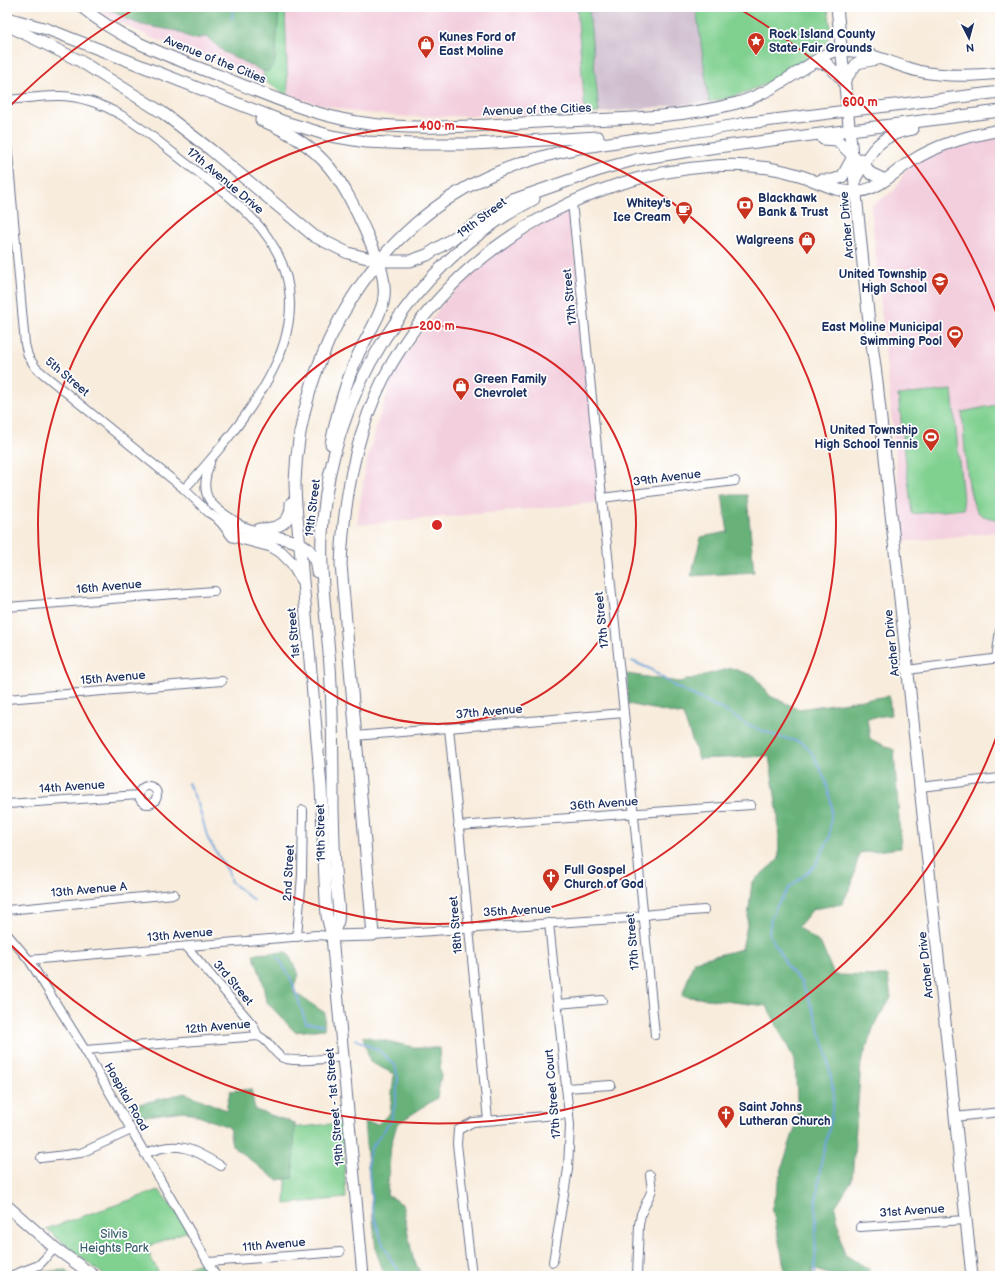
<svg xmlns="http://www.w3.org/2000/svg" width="1007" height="1283" viewBox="0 0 1007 1283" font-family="'Balsamiq Sans',sans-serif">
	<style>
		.built { fill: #f3cfde }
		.industrial { fill: #cfbdce }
		.green { fill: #80d090; stroke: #4e8077 }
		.forest { fill: #68b27a; stroke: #42706c }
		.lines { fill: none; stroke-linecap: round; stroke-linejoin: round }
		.stream { stroke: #6da3da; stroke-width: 2 }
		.street-casing { stroke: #68718a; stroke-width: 10 }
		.secondary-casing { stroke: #68718a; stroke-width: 13 }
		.street { stroke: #fff; stroke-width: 8 }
		.secondary { stroke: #fff; stroke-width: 11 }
		.ring { fill: none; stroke: #d62828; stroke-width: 2 }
		.labels { text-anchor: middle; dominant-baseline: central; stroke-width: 3.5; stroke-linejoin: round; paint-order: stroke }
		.poi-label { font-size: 12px; font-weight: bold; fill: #1b2f5e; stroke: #fff; text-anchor: start }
		.street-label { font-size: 12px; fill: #1b2f5e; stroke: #fff }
		.park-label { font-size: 12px; fill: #395f6d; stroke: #fff }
		.centre { fill: #d62828; stroke: #fff; stroke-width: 2 }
		.ring-label { font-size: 12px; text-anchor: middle; font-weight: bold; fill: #d62828; stroke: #fff; stroke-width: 3.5; stroke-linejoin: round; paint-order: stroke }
	</style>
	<rect width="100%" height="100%" fill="#fff"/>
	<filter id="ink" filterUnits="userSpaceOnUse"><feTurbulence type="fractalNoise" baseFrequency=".025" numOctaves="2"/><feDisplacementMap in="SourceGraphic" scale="8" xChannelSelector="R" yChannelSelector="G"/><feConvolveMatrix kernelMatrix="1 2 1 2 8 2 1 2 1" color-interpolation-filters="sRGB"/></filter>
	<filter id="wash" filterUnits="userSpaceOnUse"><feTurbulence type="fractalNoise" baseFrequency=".012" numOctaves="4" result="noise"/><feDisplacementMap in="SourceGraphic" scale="16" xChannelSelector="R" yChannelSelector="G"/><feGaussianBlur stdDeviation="0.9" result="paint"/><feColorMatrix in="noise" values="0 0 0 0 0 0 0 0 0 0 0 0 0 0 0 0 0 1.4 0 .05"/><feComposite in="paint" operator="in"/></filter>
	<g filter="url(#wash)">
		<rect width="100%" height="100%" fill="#f8ecdc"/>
		<g class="built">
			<path d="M98 7H259L264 81 150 37 106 15Z"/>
			<path d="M285 7H577L585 114 411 117 354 112 288 96Z"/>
			<path d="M1000 130V532L904 542 871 206 895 190 910 162Z"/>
			<path d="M568 209 607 502 357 525 365 469 377 424 392 379 404 356 442 305 481 265 516 239Z"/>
		</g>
		<path class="industrial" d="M629 7H696L709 102 599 113 589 11Z"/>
		<g class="green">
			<path d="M259 7H285L288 96 264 81Z"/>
			<path d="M577 7H629L589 11 599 113 585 114Z"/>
			<path d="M696 7H828L831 32 829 34 828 41C794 72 755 94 709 102Z"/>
			<path d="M952 390 964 509 912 514 898 395Z"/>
			<path d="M1000 404V520H999C993 518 984 518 979 513 966 502 964 431 962 412Z"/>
			<path d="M342 1123 346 1198 285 1204 289 1128Z"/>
			<path d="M159 1190 190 1230 146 1247 160 1276H105L46 1229Z"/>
			<path d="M204 1262 214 1276H165Z"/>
		</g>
		<g class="forest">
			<path d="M106 7H279L275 64 268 71H262L224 52 207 37 192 39 177 31 142 25 126 19Z"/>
			<path d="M722 495H747L754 572 691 576 701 537 728 532Z"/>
			<path d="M731 668 755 676 770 696 799 709 889 696 891 715 867 718 870 739 894 750 901 848 859 853 852 883 842 904 813 909 798 927 821 944 834 975 888 976 891 998 875 1023 861 1063 852 1180 835 1207 844 1254 870 1270 863 1276H835L812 1269 813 1276H786L772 1207 784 1161 798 1118 795 1061 767 1006 682 996 694 961 742 949 747 925 752 882 779 859 778 815 769 756 699 759 683 715 628 704 627 674 679 682Z"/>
			<path d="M287 952 299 975 292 991 325 1013 324 1029 295 1032 266 1001 262 979 253 954Z"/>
			<path d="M363 1036 418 1048H439L441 1076 437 1098 397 1124 391 1145 387 1195 402 1204 413 1258 422 1276H385L376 1251 364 1122 378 1124 390 1113 394 1074 370 1062Z"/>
			<path d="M251 1089 255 1110 295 1123 293 1178 277 1180 232 1146 229 1127 184 1111 138 1117 131 1106 185 1093 226 1110 230 1091Z"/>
			<path d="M67 1270 71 1276H20L27 1273Z"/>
		</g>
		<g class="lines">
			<g class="stream">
				<path d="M232 19 233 7"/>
				<path d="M632 661 650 669 674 686 722 709 748 725 776 736 800 742 806 746 814 756 826 781 832 807 829 839 815 866 789 888 776 907 771 918 769 934 789 969 801 982 814 1012 822 1039 826 1049 834 1096 830 1125 821 1163 816 1204 815 1276"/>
				<path d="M188 783 198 804 208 839 228 871 231 882 253 900"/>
				<path d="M278 957 291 979 306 1023 322 1025"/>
				<path d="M355 1039 378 1050 395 1065 398 1079 396 1100 391 1121 371 1148 368 1158 372 1209 383 1245 396 1268 405 1276"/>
			</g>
		</g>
	</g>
	<g filter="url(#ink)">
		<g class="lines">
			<defs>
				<g id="street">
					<path d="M7 100C25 99 43 95 61 96 111 98 150 135 187 164 216 186 249 209 269 239 317 309 274 380 229 437 214 455 200 473 184 489"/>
					<path d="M7 143 25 344 28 356 36 368 184 489 209 513 220 520"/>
					<path d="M572 202 624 713 655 1035"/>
					<path d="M210 463C197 498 211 505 238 523"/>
					<path d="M602 498 735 481"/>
					<path d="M7 607 214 591"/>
					<path d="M996 659 1000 630"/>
					<path d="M907 670 1000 658"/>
					<path d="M7 699 222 681"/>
					<path d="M449 728 488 1120"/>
					<path d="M355 736 624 713"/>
					<circle cx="148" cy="795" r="9"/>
					<path d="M920 787 1000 778"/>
					<path d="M7 804 139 795"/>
					<path d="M458 826 751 805"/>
					<path d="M7 910 174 894"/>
					<path d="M549 923 570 1125 568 1169 553 1262"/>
					<path d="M7 934 29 960 85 1050 216 1276"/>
					<path d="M373 935 630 918 652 914 704 910"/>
					<path d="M297 937 302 875 303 810"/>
					<path d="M187 947 253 1025 258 1036"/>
					<path d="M29 960 316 935 332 936"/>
					<path d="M558 1004 602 1000"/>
					<path d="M85 1050 258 1036C268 1039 272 1051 281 1057 291 1064 330 1058 344 1057"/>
					<path d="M566 1088 611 1085"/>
					<path d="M955 1117 1000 1112"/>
					<path d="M145 1154C176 1139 194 1149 221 1166"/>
					<path d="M41 1158 81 1153 131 1130"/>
					<path d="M860 1227 965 1220"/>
					<path d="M209 1262 340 1252"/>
					<path d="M10 1276 39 1265 55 1248"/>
					<path d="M472 1276 457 1144 458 1130 473 1122 569 1114"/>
					<path d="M637 1276 639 1225 641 1214 652 1190 650 1175"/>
				</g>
				<g id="secondary">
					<path d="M82 7C122 41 171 57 220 76 264 94 309 114 357 122 414 132 482 125 540 122 605 119 674 120 737 103 762 96 784 81 806 67 815 62 824 53 835 51 857 46 894 65 918 71 945 77 973 76 1000 73"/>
					<path d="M837 7 868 313 877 382 972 1276"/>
					<path d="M7 18 47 29 285 122 331 136 366 142 413 144H473L598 137"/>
					<path d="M7 25 80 61 163 113 211 150 314 236 348 253 379 261H410L427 255 513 200 602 169 638 159 710 148 1000 111"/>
					<path d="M814 62 827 64 844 81 857 63 877 59"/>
					<path d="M261 120C325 147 342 178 369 239 378 259 388 280 383 303 378 321 366 337 358 355 345 384 337 413 331 444"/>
					<path d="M741 124 1000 92"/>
					<path d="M823 139 837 140 853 156"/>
					<path d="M861 159 870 173 885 180"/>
					<path d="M855 179C871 151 879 134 913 129"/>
					<path d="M821 180H833L842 177 853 157"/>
					<path d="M220 520C235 525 251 531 267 535 292 541 315 540 317 572"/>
					<path d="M223 523 233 536 271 546 281 552 292 563 301 579"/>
					<path d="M259 529C278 529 292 523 291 503"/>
					<path d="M332 936 373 935 341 564C344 495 356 424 392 363 459 249 581 176 713 166 741 164 768 166 795 174 815 179 838 195 860 191 879 189 894 172 910 162 938 144 968 136 1000 130"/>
					<path d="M332 936C334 931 337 925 338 921 340 909 337 895 336 884 334 859 334 835 333 810 333 762 333 714 330 666 327 622 320 579 322 535 328 397 411 263 534 199"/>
					<path d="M7 1206 55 1248 94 1276"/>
					<path d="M363 1276 332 936 327 916C324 872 323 829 321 786 318 748 314 710 311 672 307 630 304 589 300 547 298 526 295 504 295 482 299 353 376 223 498 172 579 138 662 140 747 123"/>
				</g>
			</defs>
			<use href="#street" class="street-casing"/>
			<use href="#secondary" class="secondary-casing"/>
			<use href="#street" class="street"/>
			<use href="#secondary" class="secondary"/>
		</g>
	</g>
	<g class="ring">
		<circle cx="437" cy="525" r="199"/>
		<circle cx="437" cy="525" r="399"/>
		<path d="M999 730A598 598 0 0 1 10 944M10 106A598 598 0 0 1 138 7M736 7A598 598 0 0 1 999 320"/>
	</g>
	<defs>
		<symbol id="sight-pin" viewBox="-11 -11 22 30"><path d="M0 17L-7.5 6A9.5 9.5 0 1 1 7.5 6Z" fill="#c8321e" stroke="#fff"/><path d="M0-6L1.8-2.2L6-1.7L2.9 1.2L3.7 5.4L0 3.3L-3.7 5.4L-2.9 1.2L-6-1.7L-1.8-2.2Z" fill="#fff"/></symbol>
		<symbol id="shop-pin" viewBox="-11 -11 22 30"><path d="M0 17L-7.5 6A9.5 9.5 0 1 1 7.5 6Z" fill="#c8321e" stroke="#fff"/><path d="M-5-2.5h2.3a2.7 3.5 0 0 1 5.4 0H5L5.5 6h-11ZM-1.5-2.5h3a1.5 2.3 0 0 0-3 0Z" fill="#fff"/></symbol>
		<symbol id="bank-pin" viewBox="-11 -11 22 30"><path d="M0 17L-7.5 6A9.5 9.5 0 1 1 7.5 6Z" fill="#c8321e" stroke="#fff"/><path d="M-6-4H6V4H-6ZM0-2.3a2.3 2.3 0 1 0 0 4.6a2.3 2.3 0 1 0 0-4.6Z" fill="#fff"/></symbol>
		<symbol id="cafe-pin" viewBox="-11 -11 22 30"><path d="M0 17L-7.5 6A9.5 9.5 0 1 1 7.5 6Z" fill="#c8321e" stroke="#fff"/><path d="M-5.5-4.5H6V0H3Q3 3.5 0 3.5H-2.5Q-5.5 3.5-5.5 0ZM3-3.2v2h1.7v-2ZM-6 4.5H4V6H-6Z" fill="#fff"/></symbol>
		<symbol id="school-pin" viewBox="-11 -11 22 30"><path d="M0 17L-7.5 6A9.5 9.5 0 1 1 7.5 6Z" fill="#c8321e" stroke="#fff"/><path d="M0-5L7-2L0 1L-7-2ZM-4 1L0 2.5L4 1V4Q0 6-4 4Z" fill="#fff"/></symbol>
		<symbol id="stadium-pin" viewBox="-11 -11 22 30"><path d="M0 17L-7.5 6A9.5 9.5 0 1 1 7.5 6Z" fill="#c8321e" stroke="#fff"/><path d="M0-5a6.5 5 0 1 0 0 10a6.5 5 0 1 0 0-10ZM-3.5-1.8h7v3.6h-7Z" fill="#fff"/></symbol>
		<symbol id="church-pin" viewBox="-11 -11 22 30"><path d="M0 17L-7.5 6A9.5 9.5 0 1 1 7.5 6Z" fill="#c8321e" stroke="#fff"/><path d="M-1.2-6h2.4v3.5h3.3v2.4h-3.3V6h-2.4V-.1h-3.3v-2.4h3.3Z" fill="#fff"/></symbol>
	</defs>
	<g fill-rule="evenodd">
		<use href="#sight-pin" x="746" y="31" width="20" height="27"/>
		<use href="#shop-pin" x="416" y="34" width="20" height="27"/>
		<use href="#bank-pin" x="735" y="195" width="20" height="27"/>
		<use href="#cafe-pin" x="674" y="200" width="20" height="27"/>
		<use href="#shop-pin" x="797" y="230" width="20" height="27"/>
		<use href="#school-pin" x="930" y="271" width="20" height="27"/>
		<use href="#stadium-pin" x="945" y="324" width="20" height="27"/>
		<use href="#shop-pin" x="451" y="376" width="20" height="27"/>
		<use href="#stadium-pin" x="921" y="427" width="20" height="27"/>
		<use href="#church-pin" x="541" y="867" width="20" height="27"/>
		<use href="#church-pin" x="716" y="1104" width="20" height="27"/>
	</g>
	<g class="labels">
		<g class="poi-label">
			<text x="769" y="34">Rock Island County<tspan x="769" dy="14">State Fair Grounds</tspan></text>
			<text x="439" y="37">Kunes Ford of<tspan x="439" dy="14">East Moline</tspan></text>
			<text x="758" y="198">Blackhawk<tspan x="758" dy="14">Bank &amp; Trust</tspan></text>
			<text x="671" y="203" text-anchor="end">Whitey's<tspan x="671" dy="14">Ice Cream</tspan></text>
			<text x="794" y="240" text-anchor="end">Walgreens</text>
			<text x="927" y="274" text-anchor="end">United Township<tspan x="927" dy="14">High School</tspan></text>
			<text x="942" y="327" text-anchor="end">East Moline Municipal<tspan x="942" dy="14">Swimming Pool</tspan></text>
			<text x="474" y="379">Green Family<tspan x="474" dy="14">Chevrolet</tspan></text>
			<text x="918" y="430" text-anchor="end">United Township<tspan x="918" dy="14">High School Tennis</tspan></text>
			<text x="564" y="870">Full Gospel<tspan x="564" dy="14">Church of God</tspan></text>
			<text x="739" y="1107">Saint Johns<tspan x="739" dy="14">Lutheran Church</tspan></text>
		</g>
		<g class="street-label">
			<text transform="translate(215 60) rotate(22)">Avenue of the Cities</text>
			<text transform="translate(537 110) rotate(-2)">Avenue of the Cities</text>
			<text transform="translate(225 181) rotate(40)">17th Avenue Drive</text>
			<text transform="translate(482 218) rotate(-37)">19th Street</text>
			<text transform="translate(847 225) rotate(-95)">Archer Drive</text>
			<text transform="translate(570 297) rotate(-96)">17th Street</text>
			<text transform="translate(67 377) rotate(40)">5th Street</text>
			<text transform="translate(667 478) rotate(-7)">39th Avenue</text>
			<text transform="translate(313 508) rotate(-83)">19th Street</text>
			<text transform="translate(109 587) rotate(-5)">16th Avenue</text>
			<text transform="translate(602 620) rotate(-96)">17th Street</text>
			<text transform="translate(294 633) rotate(-95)">1st Street</text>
			<text transform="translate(892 643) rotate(-96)">Archer Drive</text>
			<text transform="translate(113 678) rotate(-5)">15th Avenue</text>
			<text transform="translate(489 712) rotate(-5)">37th Avenue</text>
			<text transform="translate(72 787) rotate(-4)">14th Avenue</text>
			<text transform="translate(604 804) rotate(-4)">36th Avenue</text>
			<text transform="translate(321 833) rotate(-91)">19th Street</text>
			<text transform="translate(289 873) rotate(-87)">2nd Street</text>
			<text transform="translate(89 890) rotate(-5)">13th Avenue A</text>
			<text transform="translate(517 911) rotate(-3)">35th Avenue</text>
			<text transform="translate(456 925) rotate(-95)">18th Street</text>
			<text transform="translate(180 935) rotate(-5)">13th Avenue</text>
			<text transform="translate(633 942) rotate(-95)">17th Street</text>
			<text transform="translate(926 965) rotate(-96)">Archer Drive</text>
			<text transform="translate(233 983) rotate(50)">3rd Street</text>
			<text transform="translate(218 1027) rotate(-5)">12th Avenue</text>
			<text transform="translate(553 1094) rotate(-95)">17th Street Court</text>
			<text transform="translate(126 1097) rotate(60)">Hospital Road</text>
			<text transform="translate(335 1107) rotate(-95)">19th Street - 1st Street</text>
			<text transform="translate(912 1211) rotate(-4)">31st Avenue</text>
			<text transform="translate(274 1245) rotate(-5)">11th Avenue</text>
		</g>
		<g class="park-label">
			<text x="114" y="1234">Silvis<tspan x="114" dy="14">Heights Park</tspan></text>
		</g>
	</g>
	<circle cx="437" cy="525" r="6" class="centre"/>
	<g class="ring-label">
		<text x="860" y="106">600 m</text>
		<text x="437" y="130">400 m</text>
		<text x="437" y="330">200 m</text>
	</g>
	<rect width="1007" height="1283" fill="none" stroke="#fff" stroke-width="24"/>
	<g transform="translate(969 38) rotate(174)" stroke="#ffffff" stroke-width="3" paint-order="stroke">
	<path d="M0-3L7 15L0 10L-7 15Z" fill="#1b2f5e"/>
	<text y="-6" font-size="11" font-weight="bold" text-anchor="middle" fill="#1b2f5e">N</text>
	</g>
</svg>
